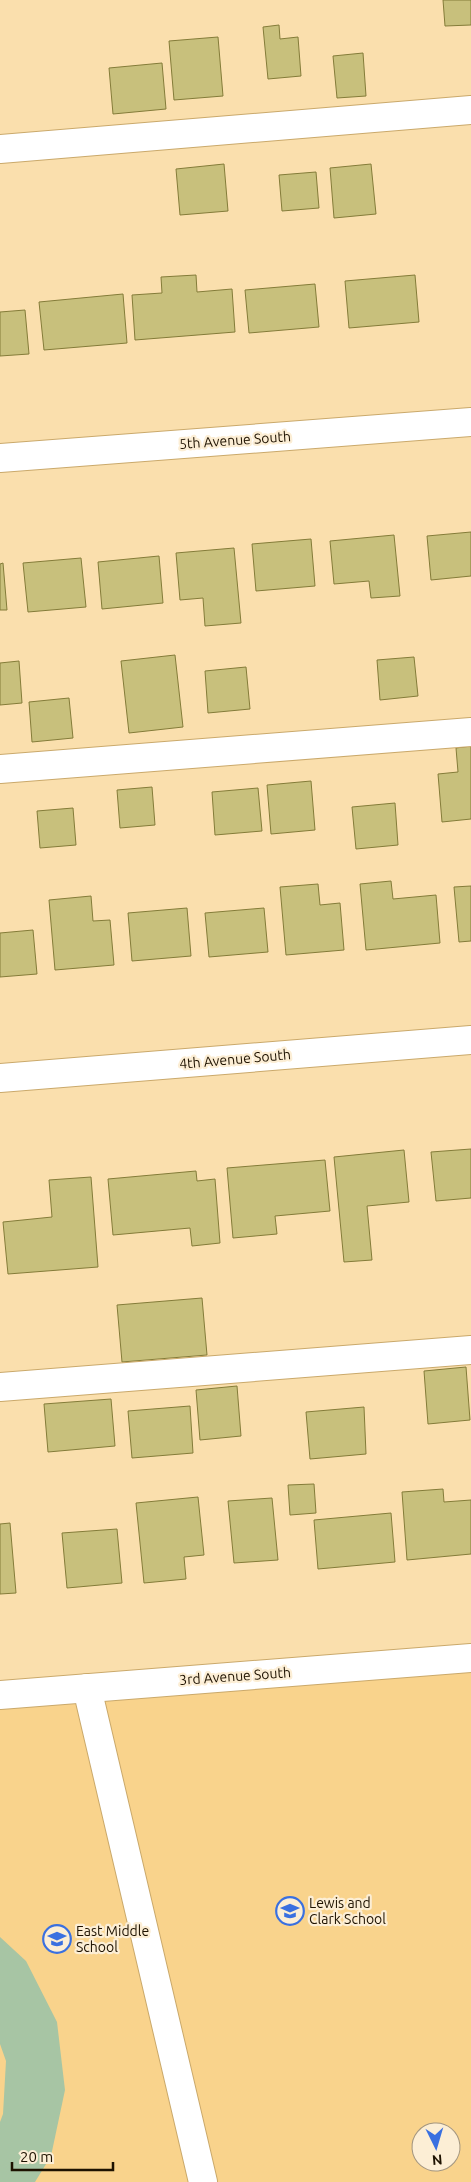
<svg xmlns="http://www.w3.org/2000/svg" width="471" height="2182" viewBox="0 0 471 2182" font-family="Ubuntu,sans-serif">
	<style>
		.built { fill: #f9d38c; fill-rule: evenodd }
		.green { fill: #a7c5a4 }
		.building { fill: #c8c07c; stroke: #847c39 }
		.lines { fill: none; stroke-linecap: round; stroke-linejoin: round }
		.minor-casing { stroke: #caa96b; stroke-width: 30 }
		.minor { stroke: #fff; stroke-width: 28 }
		.labels { text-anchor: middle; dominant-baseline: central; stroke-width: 4.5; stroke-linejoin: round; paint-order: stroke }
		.street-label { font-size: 14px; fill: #1e1200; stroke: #fceed5 }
		.poi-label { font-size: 14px; fill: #1e1200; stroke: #fceed5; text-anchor: start }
	</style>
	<rect width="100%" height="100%" fill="#fadfad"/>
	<path class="built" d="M471 1658V2182H0V1695ZM421 2132H451V2162H421Z"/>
	<path class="green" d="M0 1937 26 1961 57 2022 65 2090 51 2156 35 2182H0V2122L3 2114 6 2061 0 2044Z"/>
	<g class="building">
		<path d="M443 0H471V25L445 26Z"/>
		<path d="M279 25 280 39 298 37 301 76 268 79 263 27Z"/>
		<path d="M218 37 223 96 174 100 169 41Z"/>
		<path d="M363 53 366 96 337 98 333 56Z"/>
		<path d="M162 63 166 109 113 114 109 68Z"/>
		<path d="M224 164 228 211 180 215 176 169Z"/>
		<path d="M371 164 376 214 334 218 330 168Z"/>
		<path d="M316 172 319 208 282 211 279 175Z"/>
		<path d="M196 275 197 292 232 289 235 332 135 340 132 295 162 293 161 277Z"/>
		<path d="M415 275 419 322 349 328 345 281Z"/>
		<path d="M315 284 319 327 249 333 245 290Z"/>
		<path d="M123 294 127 343 44 350 39 302Z"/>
		<path d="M25 310 29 354 0 356V312Z"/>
		<path d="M471 532V576L431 580 427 536Z"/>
		<path d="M394 535 400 596 371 598 369 581 334 584 330 541Z"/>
		<path d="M311 539 315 586 256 591 252 544Z"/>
		<path d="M234 548 241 623 205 626 203 598 180 600 176 553Z"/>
		<path d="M159 556 163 603 102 609 98 562Z"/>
		<path d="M81 558 86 607 28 612 23 563Z"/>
		<path d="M3 563 7 610H0V564Z"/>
		<path d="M175 655 183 727 129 733 121 661Z"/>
		<path d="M414 657 418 696 380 700 377 660Z"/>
		<path d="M19 661 22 703 0 705V663Z"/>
		<path d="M246 667 250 709 208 713 205 671Z"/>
		<path d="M69 698 73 738 32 742 29 702Z"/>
		<path d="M471 746V819L442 822 438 774 458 772 456 748Z"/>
		<path d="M311 781 315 830 271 834 267 785Z"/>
		<path d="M152 787 155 825 120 828 117 790Z"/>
		<path d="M258 788 262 831 215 835 212 792Z"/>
		<path d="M395 803 398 845 356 849 352 807Z"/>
		<path d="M73 808 76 845 40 848 37 811Z"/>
		<path d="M391 881 393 899 436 895 440 943 366 950 360 884Z"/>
		<path d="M318 884 320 905 340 903 344 950 286 955 280 887Z"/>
		<path d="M471 886V941L459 942 454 887Z"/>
		<path d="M91 896 93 921 110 920 114 965 55 970 49 900Z"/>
		<path d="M187 908 191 956 132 961 128 913Z"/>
		<path d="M264 908 268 952 209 957 205 913Z"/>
		<path d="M33 930 37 974 0 977V933Z"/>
		<path d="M471 1149V1198L436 1201 431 1152Z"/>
		<path d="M404 1150 409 1202 367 1206 372 1260 344 1262 334 1157Z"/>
		<path d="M325 1160 330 1211 275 1216 277 1234 233 1238 227 1168Z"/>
		<path d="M196 1171 197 1181 215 1179 220 1243 192 1246 190 1228 113 1235 108 1179Z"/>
		<path d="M91 1177 98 1267 8 1274 3 1222 52 1217 49 1180Z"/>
		<path d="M202 1298 207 1355 122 1362 117 1305Z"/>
		<path d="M466 1367 470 1420 428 1424 424 1371Z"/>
		<path d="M237 1386 241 1436 200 1440 196 1390Z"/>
		<path d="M111 1399 115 1446 48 1452 44 1404Z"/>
		<path d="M190 1406 193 1453 132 1458 128 1411Z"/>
		<path d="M364 1407 366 1454 310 1459 306 1412Z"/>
		<path d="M314 1484 316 1513 290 1515 288 1485Z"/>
		<path d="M443 1489 444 1502 471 1500V1554L407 1560 402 1492Z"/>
		<path d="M198 1497 204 1555 184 1557 186 1579 144 1583 136 1503Z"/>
		<path d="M272 1498 278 1560 234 1563 228 1501Z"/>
		<path d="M391 1513 395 1562 318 1569 314 1520Z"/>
		<path d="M10 1523 16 1593 0 1594V1524Z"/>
		<path d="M117 1529 122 1583 67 1588 62 1533Z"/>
	</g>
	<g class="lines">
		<defs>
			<g id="minor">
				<path d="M0 149 471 110"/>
				<path d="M0 458 471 422"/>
				<path d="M0 769 471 732"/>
				<path d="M0 1078 471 1040"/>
				<path d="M0 1387 471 1350"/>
				<path d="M87 1688 203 2182"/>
				<path d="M0 1695 471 1658"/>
			</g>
		</defs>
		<use href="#minor" class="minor-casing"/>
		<use href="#minor" class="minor"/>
	</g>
	<defs>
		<symbol id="school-ring" viewBox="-11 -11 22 22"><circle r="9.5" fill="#fceed5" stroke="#3a70e0" stroke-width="1.5"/><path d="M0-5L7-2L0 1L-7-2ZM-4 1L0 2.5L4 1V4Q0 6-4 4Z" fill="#3a70e0"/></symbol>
	</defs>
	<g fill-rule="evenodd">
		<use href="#school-ring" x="274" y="1895" width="32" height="32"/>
		<use href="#school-ring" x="41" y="1923" width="32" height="32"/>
	</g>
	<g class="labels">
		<g class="street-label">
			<text transform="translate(235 440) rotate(-4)">5th Avenue South</text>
			<text transform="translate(235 1059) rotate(-5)">4th Avenue South</text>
			<text transform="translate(235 1676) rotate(-4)">3rd Avenue South</text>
		</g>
		<g class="poi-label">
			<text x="309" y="1903">Lewis and<tspan x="309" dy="16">Clark School</tspan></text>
			<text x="76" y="1931">East Middle<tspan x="76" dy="16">School</tspan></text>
		</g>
	</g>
	<g transform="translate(436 2147) rotate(175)"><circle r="24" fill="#fceed5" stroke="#a39680"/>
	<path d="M0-4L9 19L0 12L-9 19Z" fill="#3a70e0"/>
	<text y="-8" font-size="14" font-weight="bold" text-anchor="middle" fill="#1e1200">N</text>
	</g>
	<path d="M12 2162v8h101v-8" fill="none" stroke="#1e1200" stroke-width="2.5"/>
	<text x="20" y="2162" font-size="15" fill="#1e1200" stroke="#fceed5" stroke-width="4" paint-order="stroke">20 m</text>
</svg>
